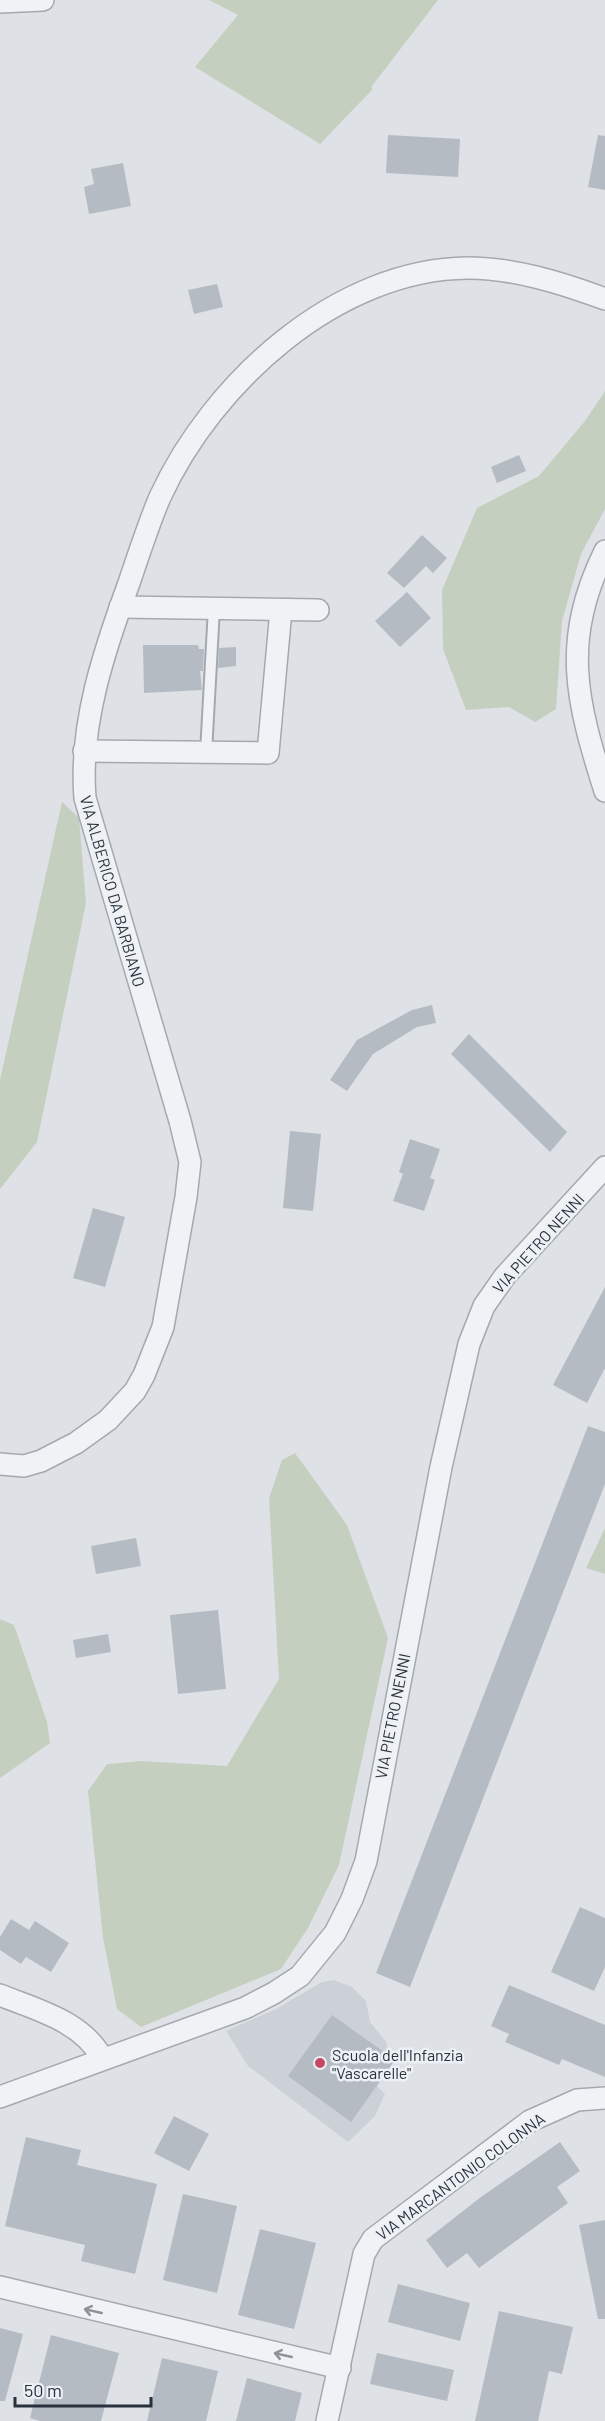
<svg xmlns="http://www.w3.org/2000/svg" width="605" height="2421" viewBox="0 0 605 2421" font-family="Barlow,sans-serif">
	<style>
		.built { fill: #ccd1d8 }
		.green { fill: #c5cfbf }
		.building { fill: #b5bbc2 }
		.lines { fill: none; stroke-linecap: round; stroke-linejoin: round }
		.service-casing { stroke: #a4a9b0; stroke-width: 14 }
		.minor-casing { stroke: #a4a9b0; stroke-width: 24 }
		.service { stroke: #f0f2f5; stroke-width: 10 }
		.minor { stroke: #f0f2f5; stroke-width: 21 }
		.oneway { stroke: #8c9298 }
		.poi-dot { fill: #c34a67; stroke: #edf0f4; stroke-width: 2 }
		.labels { text-anchor: middle; dominant-baseline: central; stroke-width: 5; stroke-linejoin: round; paint-order: stroke }
		.street-label { font-size: 16px; fill: #28313c; stroke: #edf0f4 }
		.poi-label { font-size: 16px; fill: #28313c; stroke: #edf0f4; text-anchor: start }
	</style>
	<rect width="100%" height="100%" fill="#dee2e6"/>
	<path class="built" d="M334 1980 352 1987 366 2001 370 2022 386 2042 388 2055 395 2060 377 2086 385 2094 375 2116 348 2142 248 2066 226 2031 276 2009 322 1982Z"/>
	<g class="green">
		<path d="M209 0H438L372 86V90L320 144 195 67 238 15Z"/>
		<path d="M605 391V509L581 554 562 621 556 709 535 722 509 707 466 710 443 649 442 590 477 508 539 476 585 421Z"/>
		<path d="M62 802 79 818 86 903 37 1142 0 1189V1080Z"/>
		<path d="M295 1453 347 1525 388 1638 339 1865 308 1928 281 1969 141 2027 117 2009 103 1938 88 1791 107 1764 142 1761 227 1766 279 1679 269 1498 282 1460Z"/>
		<path d="M605 1528V1574L586 1568Z"/>
		<path d="M0 1619 14 1625 47 1722 50 1743 0 1778Z"/>
	</g>
	<g class="building">
		<path d="M388 135 460 139 458 177 386 173Z"/>
		<path d="M598 135 605 136V190L588 187Z"/>
		<path d="M123 163 131 206 89 214 84 187 94 184 91 169Z"/>
		<path d="M217 284 223 307 194 314 188 290Z"/>
		<path d="M519 455 526 471 497 483 491 467Z"/>
		<path d="M422 535 447 558 433 573 426 566 404 588 387 573Z"/>
		<path d="M407 592 431 618 400 647 375 621Z"/>
		<path d="M143 645H198L199 649H204L203 671H200L202 690 144 693Z"/>
		<path d="M236 647V666L218 668 219 648Z"/>
		<path d="M432 1005 436 1023 417 1027 373 1054 347 1091 330 1080 357 1040 412 1010Z"/>
		<path d="M469 1034 567 1132 550 1152 451 1054Z"/>
		<path d="M290 1131 321 1134 313 1211 283 1208Z"/>
		<path d="M410 1139 440 1149 430 1178 435 1180 424 1211 393 1201 403 1174 399 1172Z"/>
		<path d="M93 1208 125 1217 105 1287 73 1278Z"/>
		<path d="M605 1287V1368L587 1403 553 1385Z"/>
		<path d="M588 1426 605 1432V1484L410 1987 376 1973Z"/>
		<path d="M136 1538 141 1566 96 1574 91 1546Z"/>
		<path d="M218 1610 226 1689 178 1694 170 1615Z"/>
		<path d="M108 1634 111 1652 76 1658 73 1640Z"/>
		<path d="M580 1907 605 1918V1967L594 1991 551 1972Z"/>
		<path d="M11 1919 29 1930 35 1921 69 1943 51 1972 26 1957 21 1964 0 1950V1937Z"/>
		<path d="M509 1985 605 2025V2077L562 2059 559 2065 505 2042 509 2034 491 2026Z"/>
		<path d="M332 2015 395 2060 351 2122 288 2076Z"/>
		<path d="M174 2116 209 2134 189 2171 154 2153Z"/>
		<path d="M26 2137 81 2150 77 2165 157 2184 135 2274 81 2261 85 2245 5 2226Z"/>
		<path d="M560 2142 580 2171 557 2187 568 2203 479 2268 467 2253 447 2268 426 2240 481 2197Z"/>
		<path d="M183 2194 237 2206 217 2293 163 2280Z"/>
		<path d="M605 2220V2319H598L579 2225Z"/>
		<path d="M260 2229 316 2243 294 2329 238 2315Z"/>
		<path d="M398 2284 470 2303 460 2341 388 2322Z"/>
		<path d="M499 2311 573 2327 562 2374 549 2371 538 2421H475Z"/>
		<path d="M0 2328 23 2334 5 2401H0Z"/>
		<path d="M51 2335 119 2353 101 2421H40L30 2418Z"/>
		<path d="M377 2353 454 2370 447 2401 370 2384Z"/>
		<path d="M162 2358 218 2371 206 2421H147Z"/>
		<path d="M247 2378 302 2393 295 2421H236Z"/>
	</g>
	<g class="lines">
		<defs>
			<path id="service" d="M206 753 214 608"/>
			<g id="minor">
				<path d="M0 2 43 0"/>
				<path d="M605 551C561 641 576 700 605 791"/>
				<path d="M120 607 318 610"/>
				<path d="M84 751 268 753 281 610"/>
				<path d="M0 1464 24 1466 41 1461 76 1443 108 1420 135 1391 144 1375 163 1327 186 1197 190 1162 180 1121 85 798C79 725 104 651 129 583 139 554 148 525 160 497 213 382 337 269 468 268 514 268 562 283 605 299"/>
				<path d="M0 1995C37 2010 82 2021 102 2058"/>
				<path d="M0 2097 245 2008 274 1993 300 1976 335 1933 352 1899 366 1861 441 1467 469 1344 484 1306 505 1276 605 1167"/>
				<path d="M0 2287 340 2368"/>
				<path d="M327 2421 364 2254 373 2239 530 2121 577 2100 605 2098"/>
			</g>
		</defs>
		<use href="#service" class="service-casing"/>
		<use href="#minor" class="minor-casing"/>
		<use href="#service" class="service"/>
		<use href="#minor" class="minor"/>
	</g>
	<defs><path id="oneway-shaft" d="M-6 0H5M1.5-3L5.5 0L1.5 3" fill="none" stroke-width="1.6" stroke-linecap="round" stroke-linejoin="round" transform="scale(1.5)"/></defs>
	<g class="oneway">
		<use href="#oneway-shaft" transform="translate(93 2311) rotate(-167)"/>
		<use href="#oneway-shaft" transform="translate(283 2355) rotate(-167)"/>
	</g>
	<circle class="poi-dot" cx="320" cy="2063" r="6"/>
	<g class="labels">
		<g class="street-label">
			<text transform="translate(113 891) rotate(74)">VIA ALBERICO DA BARBIANO</text>
			<text transform="translate(538 1243) rotate(-48)">VIA PIETRO NENNI</text>
			<text transform="translate(392 1716) rotate(-79)">VIA PIETRO NENNI</text>
			<text transform="translate(460 2176) rotate(-36)">VIA MARCANTONIO COLONNA</text>
		</g>
		<g class="poi-label">
			<text x="332" y="2054">Scuola dell'Infanzia<tspan x="332" dy="18">"Vascarelle"</tspan></text>
		</g>
	</g>
	<path d="M15 2397v9h136v-9" fill="none" stroke="#28313c" stroke-width="3"/>
	<text x="24" y="2397" font-size="18" fill="#28313c" stroke="#edf0f4" stroke-width="4.5" paint-order="stroke">50 m</text>
</svg>
